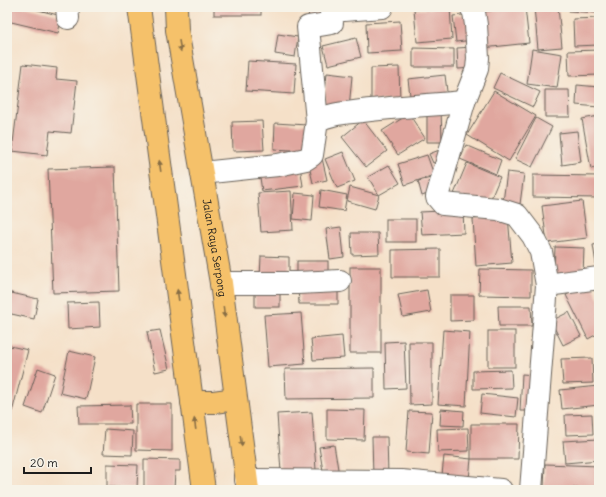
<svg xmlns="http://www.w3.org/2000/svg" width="606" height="497" viewBox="0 0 606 497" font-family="Delius,sans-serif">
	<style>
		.building { fill: #e0a79f }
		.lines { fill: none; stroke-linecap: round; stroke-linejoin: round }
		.minor-casing { stroke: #686158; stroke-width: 24 }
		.major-casing { stroke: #686158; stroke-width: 24 }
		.minor { stroke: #fff; stroke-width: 22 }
		.major { stroke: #f5c16b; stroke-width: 22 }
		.oneway { fill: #886e44 }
		.labels { text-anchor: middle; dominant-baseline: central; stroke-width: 3.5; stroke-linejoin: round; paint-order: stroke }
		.street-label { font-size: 11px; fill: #1c1c1c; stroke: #f7f3e8 }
	</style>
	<rect width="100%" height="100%" fill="#f7f3e8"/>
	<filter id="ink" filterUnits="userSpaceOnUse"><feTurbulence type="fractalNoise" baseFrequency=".025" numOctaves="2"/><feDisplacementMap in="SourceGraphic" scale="8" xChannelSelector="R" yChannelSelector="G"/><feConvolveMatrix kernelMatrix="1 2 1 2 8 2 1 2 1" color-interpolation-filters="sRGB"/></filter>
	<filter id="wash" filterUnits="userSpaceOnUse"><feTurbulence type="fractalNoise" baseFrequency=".012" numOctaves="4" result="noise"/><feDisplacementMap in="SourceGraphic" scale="16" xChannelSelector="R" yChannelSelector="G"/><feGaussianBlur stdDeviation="0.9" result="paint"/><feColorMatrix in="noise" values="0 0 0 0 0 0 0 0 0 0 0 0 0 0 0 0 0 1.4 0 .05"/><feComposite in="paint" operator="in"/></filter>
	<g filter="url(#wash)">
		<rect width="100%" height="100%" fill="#f5e0c8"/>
		<g id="blocks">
			<g class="building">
				<path d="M7 7H26L62 16 58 33 7 21Z"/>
				<rect x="214" y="7" width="47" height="8"/>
				<path d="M307 7H327L328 13 309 17Z"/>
				<path d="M450 7 452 39 417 42 414 10Z"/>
				<path d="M525 7 529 43 483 48 479 12Z"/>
				<path d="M534 7H558L562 47 538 49Z"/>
				<path d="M569 7H599V13L569 11Z"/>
				<path d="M470 14 473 40 456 42 453 16Z"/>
				<path d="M599 18V45L574 46 573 19Z"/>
				<path d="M400 21 402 51 367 53 366 23Z"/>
				<path d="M278 34 298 37 295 57 275 54Z"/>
				<path d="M356 38 361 57 328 65 323 46Z"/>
				<path d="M473 47V68L458 69 457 48Z"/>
				<path d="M413 48 454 49V67H413Z"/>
				<path d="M532 49 562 54 557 88 527 84Z"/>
				<path d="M599 50V75L569 76 568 51Z"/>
				<path d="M248 61 296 64 294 94 246 91Z"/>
				<path d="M23 64 57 68 56 79 77 81 71 133 50 131 47 155 12 151Z"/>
				<path d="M399 67 400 100 371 101V68Z"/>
				<path d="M327 73 352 76 349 108 324 105Z"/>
				<path d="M500 73 540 92 533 107 493 88Z"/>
				<path d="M445 75 448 100 411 104 408 79Z"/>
				<path d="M577 85 599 87V107L576 105Z"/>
				<path d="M545 90H569L570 117H545Z"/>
				<path d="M494 91 536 116 509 161 467 135Z"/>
				<path d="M427 109H441L442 142H427Z"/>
				<path d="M409 114 425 138 398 155 382 131Z"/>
				<path d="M599 116V167L591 169 582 119Z"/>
				<path d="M536 118 552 127 532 167 515 159Z"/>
				<path d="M363 120 387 151 366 167 342 137Z"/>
				<path d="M262 121 264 150 233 151 232 122Z"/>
				<path d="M275 123 307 125 306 151 274 149Z"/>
				<path d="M577 131 581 162 562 165 559 133Z"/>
				<path d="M466 145 501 160 496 174 460 159Z"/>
				<path d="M442 149 446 158 433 163 429 154Z"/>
				<path d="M343 152 355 181 337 188 325 159Z"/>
				<path d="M427 155 434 175 405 185 398 164Z"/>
				<path d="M322 158 327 180 313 183 308 161Z"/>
				<path d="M467 163 500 177 487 208 454 194Z"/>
				<path d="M389 165 400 183 379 195 368 177Z"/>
				<path d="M300 166 303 186 262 191 259 171Z"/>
				<path d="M115 167 119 291 53 293 48 169Z"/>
				<path d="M507 172 524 174 520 204 503 202Z"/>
				<path d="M533 175 599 176V198L533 197Z"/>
				<path d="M431 178 435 191 422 196 418 181Z"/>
				<path d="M350 187 379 195 375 209 347 201Z"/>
				<path d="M321 190 347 195 344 211 319 207Z"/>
				<path d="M291 191 293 230 261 232 258 193Z"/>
				<path d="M295 193 314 195 312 221 293 219Z"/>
				<path d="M582 201 587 238 547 243 542 206Z"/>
				<path d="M463 210 464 233 422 235 420 212Z"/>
				<path d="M508 216 512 263 476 266 473 219Z"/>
				<rect x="386" y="219" width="30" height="23"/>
				<path d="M341 227 344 257 330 259 326 229Z"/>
				<path d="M351 233H378L379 254 352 255Z"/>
				<path d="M599 244V270H597L593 245Z"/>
				<path d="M555 247 584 248 583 276 554 275Z"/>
				<path d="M440 249V277H392V250Z"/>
				<path d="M261 256 289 257V279H260Z"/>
				<rect x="297" y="261" width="31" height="18"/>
				<rect x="350" y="267" width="31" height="86"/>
				<path d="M480 269 531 270V296L479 295Z"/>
				<path d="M591 283 599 299V333L588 339 566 295Z"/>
				<path d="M298 285H338V304H299Z"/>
				<rect x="255" y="288" width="25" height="19"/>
				<path d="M427 290 431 312 403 317 398 295Z"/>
				<path d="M7 292 38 299 34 319 7 313Z"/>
				<path d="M450 295H474V320L450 321Z"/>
				<path d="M99 302 100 327 68 329 67 303Z"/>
				<path d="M498 306H531L532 326H499Z"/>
				<path d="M569 312 581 336 563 345 551 321Z"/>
				<path d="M301 313 305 364 268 367 264 315Z"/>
				<path d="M160 330 169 369 155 372 147 332Z"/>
				<path d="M443 330 470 332 466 406 438 404Z"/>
				<rect x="488" y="331" width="27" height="36"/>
				<path d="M342 336 344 358 313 360 311 339Z"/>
				<path d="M404 341 406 388 386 389 385 342Z"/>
				<path d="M409 342H432V404L410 405Z"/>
				<path d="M10 346 28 350 8 428 7 358Z"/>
				<path d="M69 351 95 357 86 399 60 393Z"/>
				<path d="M592 358 593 383 563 384 561 359Z"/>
				<path d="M38 368 55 374 42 413 25 407Z"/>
				<path d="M374 368V398L286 399 285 369Z"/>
				<path d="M511 370 512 388 473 389V371Z"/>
				<path d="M522 374 535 375 533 411H520Z"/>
				<path d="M598 386 599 405 562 409 560 390Z"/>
				<path d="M482 394 518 398 516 417 480 413Z"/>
				<path d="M136 404H172V451L136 450Z"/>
				<path d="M130 405 131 424H79L78 406Z"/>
				<path d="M327 409 365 410 364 440 327 439Z"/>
				<path d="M441 409 464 411 463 426 440 425Z"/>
				<path d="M409 411 432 412 429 454 406 452Z"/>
				<path d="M312 412 316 470 281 472 277 414Z"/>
				<path d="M592 414 593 434 566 435 565 415Z"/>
				<path d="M471 424H519L518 459H471Z"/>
				<path d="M468 428 469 451 438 452 437 429Z"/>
				<path d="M105 429 133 431 132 455 103 454Z"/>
				<path d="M372 437H387L388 476H373Z"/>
				<path d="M599 439V460L565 463 563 441Z"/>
				<path d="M334 445 339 475 324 477 319 447Z"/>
				<path d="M444 456 471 459 469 479 442 475Z"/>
				<path d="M144 459 180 460V471H175L174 490 144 489Z"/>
				<path d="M107 464 138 465 137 488 107 487Z"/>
				<path d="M545 464 599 466V489L544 487Z"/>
			</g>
		</g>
	</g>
	<g filter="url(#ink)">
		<use href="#blocks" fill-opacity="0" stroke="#686158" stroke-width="1"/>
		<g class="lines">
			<defs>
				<g id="minor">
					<path d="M67 7 68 18"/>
					<path d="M471 7 474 12 476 25 478 58 477 69 464 102 437 197 443 204 498 209 517 215 533 236 541 252 547 285 531 490"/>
					<path d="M317 121 308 27 332 23 331 11 382 7"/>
					<path d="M202 173 278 165 306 159 312 155 317 121C330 113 347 113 362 111 396 107 430 105 464 102"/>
					<path d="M221 283H297L340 281"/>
					<path d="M547 285 599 278"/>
					<path d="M246 480 401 481 501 490"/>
				</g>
				<g id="major">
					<path d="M139 7 204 490"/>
					<path id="s1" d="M176 7 177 30 221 283 248 490"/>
					<path d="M192 402H214L235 399"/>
				</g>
			</defs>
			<use href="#minor" class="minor-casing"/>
			<use href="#major" class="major-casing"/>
			<use href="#minor" class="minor"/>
			<use href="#major" class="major"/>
		</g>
		<defs><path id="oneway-solid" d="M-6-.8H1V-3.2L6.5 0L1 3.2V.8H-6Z"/></defs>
		<g class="oneway">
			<use href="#oneway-solid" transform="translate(180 46) rotate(80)"/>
			<use href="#oneway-solid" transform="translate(160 166) rotate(-98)"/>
			<use href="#oneway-solid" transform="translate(178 295) rotate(-98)"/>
			<use href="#oneway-solid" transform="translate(224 312) rotate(83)"/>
			<use href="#oneway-solid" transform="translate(195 424) rotate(-98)"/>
			<use href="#oneway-solid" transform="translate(241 441) rotate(82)"/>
		</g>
	</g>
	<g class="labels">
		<g class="street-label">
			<text stroke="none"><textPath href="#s1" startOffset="244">Jalan Raya Serpong</textPath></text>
		</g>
	</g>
	<rect width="606" height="497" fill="none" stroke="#f7f3e8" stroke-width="24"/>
	<path d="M24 467v6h67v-6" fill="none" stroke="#1c1c1c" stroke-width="2"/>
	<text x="30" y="467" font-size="12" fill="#1c1c1c" stroke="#f7f3e8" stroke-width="3" paint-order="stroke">20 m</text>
</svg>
